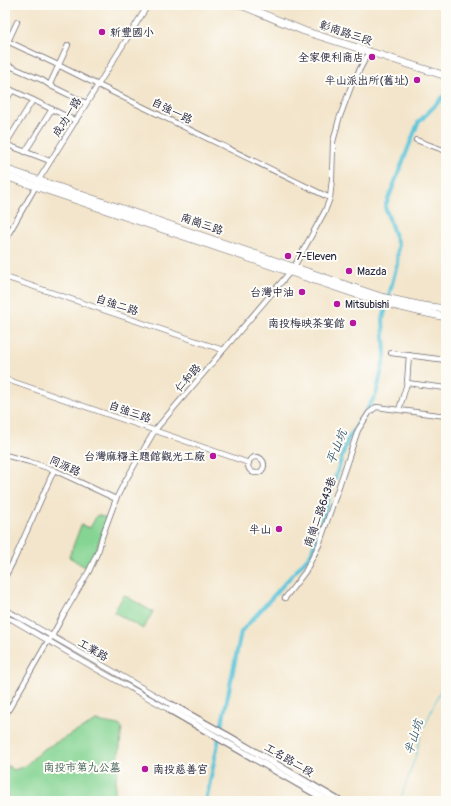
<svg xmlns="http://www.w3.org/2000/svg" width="451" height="806" viewBox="0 0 451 806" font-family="Pangolin,'LXGW WenKai TC',sans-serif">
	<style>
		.green { fill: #85d493; stroke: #547b67 }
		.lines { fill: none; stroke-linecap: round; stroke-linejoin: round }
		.stream { stroke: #5fc6db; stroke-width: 1 }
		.canal { stroke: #5fc6db; stroke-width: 4 }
		.street-casing { stroke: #6b666d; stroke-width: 6 }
		.secondary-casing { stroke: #6b666d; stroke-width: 8 }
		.primary-casing { stroke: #6b666d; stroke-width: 8 }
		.street { stroke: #fff; stroke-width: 4.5 }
		.secondary { stroke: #fff; stroke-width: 6 }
		.primary { stroke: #fff; stroke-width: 7 }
		.poi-dot { fill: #b5179e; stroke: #fdfcf7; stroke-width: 1.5 }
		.labels { text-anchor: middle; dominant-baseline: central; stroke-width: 4; stroke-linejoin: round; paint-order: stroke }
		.poi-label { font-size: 11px; fill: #22223b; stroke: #fdfcf7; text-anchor: end }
		.street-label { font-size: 11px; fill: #22223b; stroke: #fdfcf7 }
		.park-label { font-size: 11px; fill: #45605a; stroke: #fdfcf7 }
		.water-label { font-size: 12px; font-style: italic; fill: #375b73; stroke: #fdfcf7 }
	</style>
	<rect width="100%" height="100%" fill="#fdfcf7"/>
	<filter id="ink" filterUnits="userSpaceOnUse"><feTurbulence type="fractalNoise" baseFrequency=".025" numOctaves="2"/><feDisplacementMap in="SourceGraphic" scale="8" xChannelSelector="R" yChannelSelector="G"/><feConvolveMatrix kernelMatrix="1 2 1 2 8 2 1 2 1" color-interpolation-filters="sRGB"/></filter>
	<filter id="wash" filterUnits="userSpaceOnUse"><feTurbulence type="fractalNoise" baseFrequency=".012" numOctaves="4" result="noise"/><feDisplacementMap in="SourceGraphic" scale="16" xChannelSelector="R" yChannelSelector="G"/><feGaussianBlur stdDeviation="0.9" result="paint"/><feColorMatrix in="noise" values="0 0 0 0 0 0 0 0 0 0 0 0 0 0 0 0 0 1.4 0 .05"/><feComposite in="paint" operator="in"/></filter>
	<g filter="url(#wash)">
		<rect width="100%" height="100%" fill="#f3e5cb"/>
		<g class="green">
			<path d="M97 515 107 518 97 547 88 569 69 557 81 525 90 528Z"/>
			<path d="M124 595 153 612 143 629 114 612Z"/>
			<path d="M96 721 119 725 122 728 115 789 116 801H5V764L14 770 25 766 42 750Z"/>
		</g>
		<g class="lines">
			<path class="stream" d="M397 801 401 798 416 755 421 734 446 678"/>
			<path class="canal" d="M206 801 241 632 311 554 347 441 376 395 385 355 383 319 397 264 398 245 385 207 418 123 446 94"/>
		</g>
	</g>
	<g filter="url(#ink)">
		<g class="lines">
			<defs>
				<g id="street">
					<path d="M5 40 58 65 98 85 330 198"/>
					<path d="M5 48 17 22"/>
					<path d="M5 64 42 80 51 86 86 103"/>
					<path d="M50 84 68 45"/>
					<path d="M5 87 33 100 76 121"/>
					<path d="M5 102 12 91"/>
					<path d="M416 140 446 151"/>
					<path d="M5 144 50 161"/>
					<path d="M5 145 33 100"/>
					<path d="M25 152 52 109"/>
					<path d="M5 240 36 186 38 181 148 5"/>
					<path d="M5 277 223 350"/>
					<path d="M391 353 446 360"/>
					<path d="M5 379 249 463"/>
					<path d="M407 383 446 388"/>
					<path d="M399 410 407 383 409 355"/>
					<path d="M5 455 30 462 54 470 116 499"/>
					<circle cx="256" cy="465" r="8"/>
					<path d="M5 577 14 560 54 470"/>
					<path d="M285 598 305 572 319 545 358 430 369 413 376 407 446 416"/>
					<path d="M5 610 15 615 172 705"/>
					<path d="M5 617 13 620 98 670 170 710"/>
					<path d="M5 716 48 641 52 636 65 612 89 571 99 549 102 537 116 499 123 485 155 430 290 272 294 267 325 211 330 198 332 179 333 142 339 119 352 84 369 52"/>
				</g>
				<g id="secondary">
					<path d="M172 705 228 736 339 801"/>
					<path d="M170 710 328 801"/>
				</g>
				<g id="primary">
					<path d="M241 5 304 31 446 76"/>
					<path d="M5 169 381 297 423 306 446 309"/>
					<path d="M5 176 380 302 422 312 446 317"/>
				</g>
			</defs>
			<use href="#street" class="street-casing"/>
			<use href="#secondary" class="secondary-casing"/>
			<use href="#primary" class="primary-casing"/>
			<use href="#street" class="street"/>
			<use href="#secondary" class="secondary"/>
			<use href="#primary" class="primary"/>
		</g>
	</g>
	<g class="poi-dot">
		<circle cx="102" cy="32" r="4"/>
		<circle cx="372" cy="57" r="4"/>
		<circle cx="417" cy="80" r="4"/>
		<circle cx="288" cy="256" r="4"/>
		<circle cx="349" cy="271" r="4"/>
		<circle cx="302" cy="292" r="4"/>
		<circle cx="337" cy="304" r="4"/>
		<circle cx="353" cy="323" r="4"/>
		<circle cx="213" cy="456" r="4"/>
		<circle cx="279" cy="529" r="4"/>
		<circle cx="145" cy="769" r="4"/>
	</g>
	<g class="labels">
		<g class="poi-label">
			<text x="110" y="32" text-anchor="start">新豐國小</text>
			<text x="364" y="57">全家便利商店</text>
			<text x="409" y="80">半山派出所(舊址)</text>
			<text x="296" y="256" text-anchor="start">7-Eleven</text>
			<text x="357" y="271" text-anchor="start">Mazda</text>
			<text x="294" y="292">台灣中油</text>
			<text x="345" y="304" text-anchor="start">Mitsubishi</text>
			<text x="345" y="323">南投梅映茶宴館</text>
			<text x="205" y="456">台灣麻糬主題館觀光工廠</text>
			<text x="271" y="529">半山</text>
			<text x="153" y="769" text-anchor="start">南投慈善宮</text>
		</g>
		<g class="street-label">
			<text transform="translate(346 33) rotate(18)">彰南路三段</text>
			<text transform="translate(172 111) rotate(26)">自強一路</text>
			<text transform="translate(67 117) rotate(-58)">成功一路</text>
			<text transform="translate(202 224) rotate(19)">南崗三路</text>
			<text transform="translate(117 305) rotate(18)">自強二路</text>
			<text transform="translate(188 378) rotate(-49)">仁和路</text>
			<text transform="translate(130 412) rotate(19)">自強三路</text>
			<text transform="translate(65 466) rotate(24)">同源路</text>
			<text transform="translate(320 512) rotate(-70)">南崗二路643巷</text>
			<text transform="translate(93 650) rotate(30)">工業路</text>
			<text transform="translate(289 760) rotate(30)">工名路二段</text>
		</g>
		<g class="park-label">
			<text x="82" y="767">南投市第九公墓</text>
		</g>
		<g class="water-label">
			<text transform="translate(337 447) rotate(-68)">平山坑</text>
			<text transform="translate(414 737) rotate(-72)">半山坑</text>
		</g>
	</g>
	<rect width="451" height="806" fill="none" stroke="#fdfcf7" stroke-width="20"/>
</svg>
